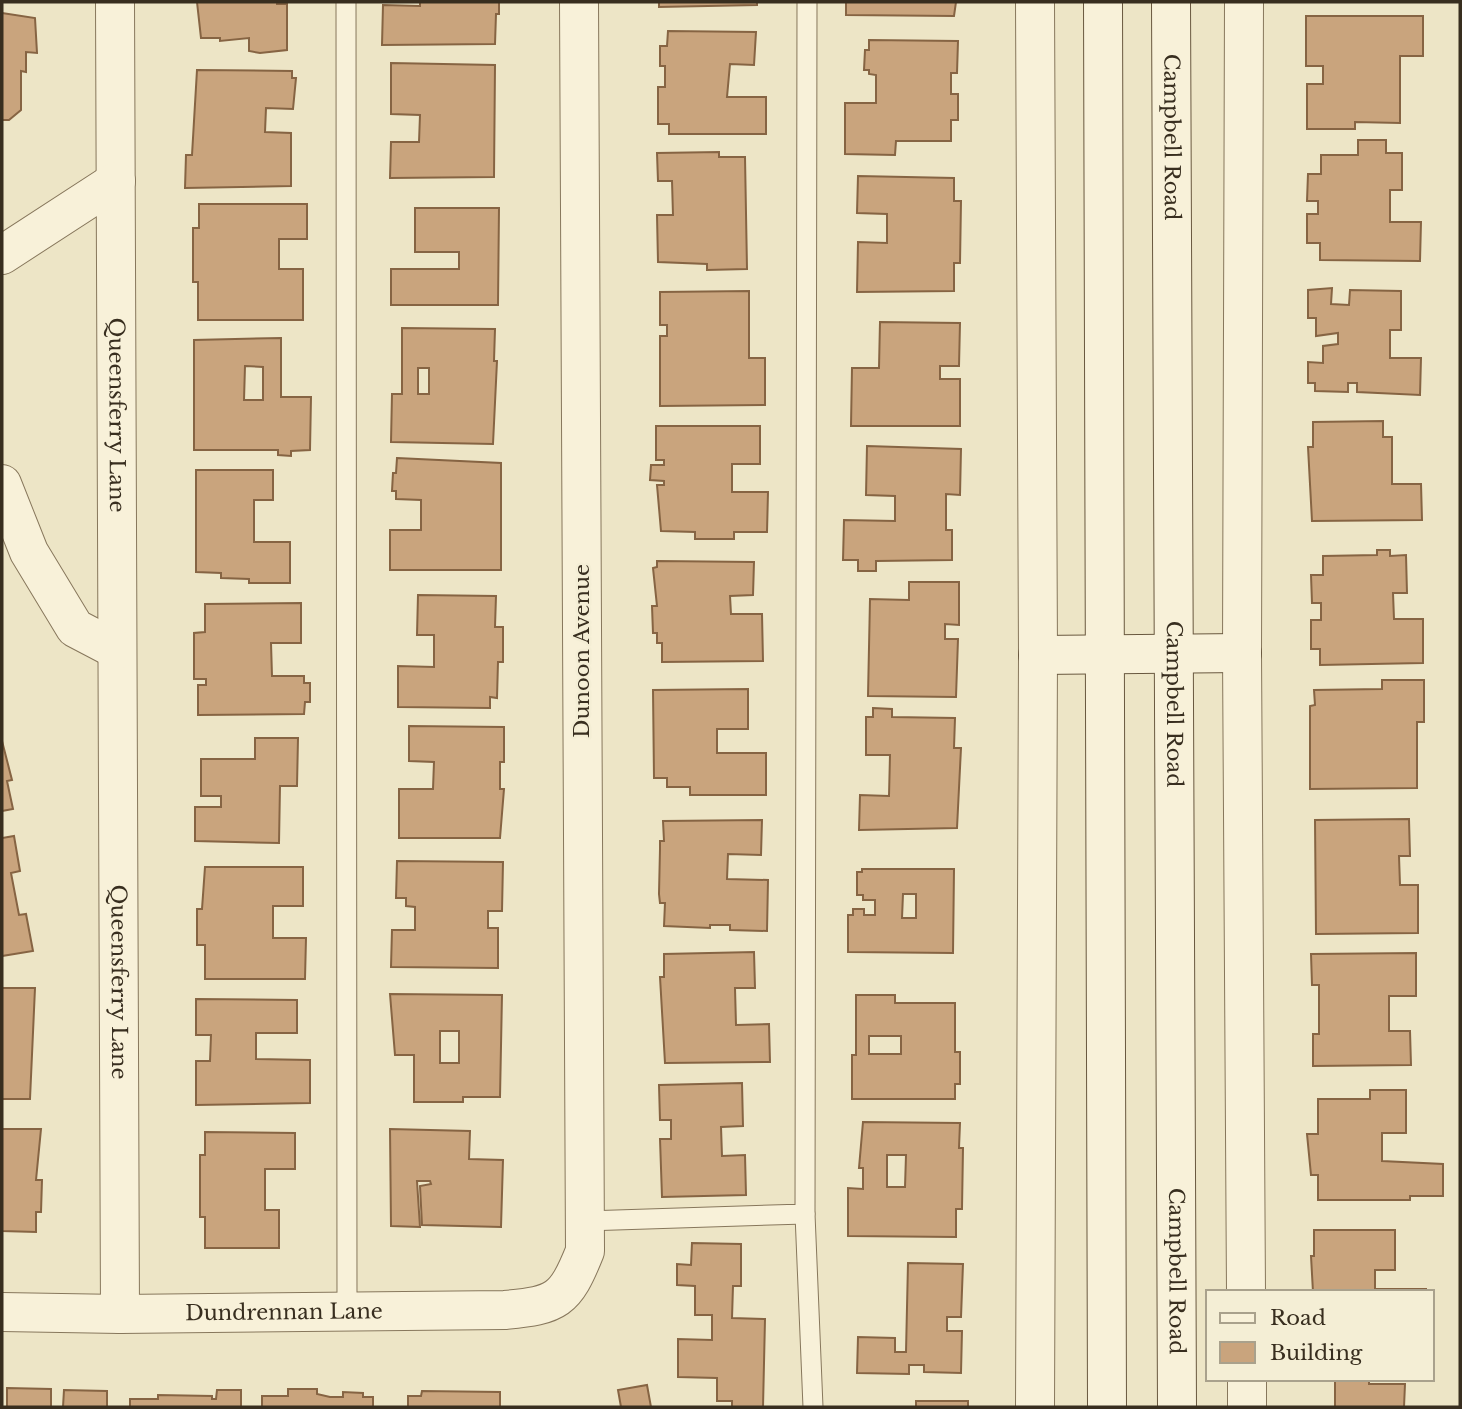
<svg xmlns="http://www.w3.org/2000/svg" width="1462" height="1409" viewBox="0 0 1462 1409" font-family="'Libre Baskerville',serif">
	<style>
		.building { fill: #c9a47d; stroke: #866443; stroke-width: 2; fill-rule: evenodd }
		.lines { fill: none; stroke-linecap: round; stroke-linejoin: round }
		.lane-casing { stroke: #87775c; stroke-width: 21 }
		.street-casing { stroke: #87775c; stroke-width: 40 }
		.secondary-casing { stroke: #69583f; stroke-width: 40 }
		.lane { stroke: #f8f1d9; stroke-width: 19 }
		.street { stroke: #f8f1d9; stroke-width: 38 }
		.secondary { stroke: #f8f1d9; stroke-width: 38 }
		.labels { text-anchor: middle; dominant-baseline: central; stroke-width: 5; stroke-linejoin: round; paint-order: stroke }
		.street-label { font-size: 21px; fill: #382e1f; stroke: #f4eed5 }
	</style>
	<rect width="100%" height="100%" fill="#ede5c6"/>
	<g class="building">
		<path d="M197 2H277V4H287V50L260 53 249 51V38L220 41V38H201Z"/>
		<path d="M420 2H499V14H496L495 44 382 45 383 5 420 6Z"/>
		<path d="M659 2H757V5L659 7Z"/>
		<path d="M846 2H956L954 16 846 15Z"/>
		<path d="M2 13 35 18 37 53 26 52V72L21 71V110L9 120H2Z"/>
		<path d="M1306 16H1423V56H1400V123L1355 122V129H1307V84H1323V66H1306Z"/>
		<path d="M668 31 756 32 754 65 730 64 727 97H766V134H669V124H658V87H665V66H660V46H667Z"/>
		<path d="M869 40 958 41 957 73H951V94H958V120H951V141H896L895 155 845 154V103H876V75L869 74V70H864L865 50H869Z"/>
		<path d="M391 63 495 65 494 177 390 178 391 142H419L420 115 391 114Z"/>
		<path d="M197 70 292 71V78H296L293 109 266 108 265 132 291 133V186L185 188 186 155H192Z"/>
		<path d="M1358 140H1386V153H1402V190H1390V222H1421L1420 261 1320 260V243H1307V214H1318V201H1307L1308 174H1321V155H1358Z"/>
		<path d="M719 152V157H745L747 269 707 270V264L658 262 657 215H673L672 181H658L657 153Z"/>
		<path d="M858 176 954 178V201H961L960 263H954V291L857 292 858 242 887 243V214L857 213Z"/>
		<path d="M199 204H307V239H279V269H303V320H198V282H193V228H199Z"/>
		<path d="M415 208H499L498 305H391V269H459V252H415Z"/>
		<path d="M1332 288 1331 304 1349 305 1350 290 1401 291V330H1390V358H1421L1420 395 1357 392V383H1348V392L1315 391V383H1308V362L1323 363V346L1338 344V333L1316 336V318H1308V290Z"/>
		<path d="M749 291V358H765V405L660 406V336H667V325H660V292Z"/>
		<path d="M880 322 960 323 959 366H940V379H960V426H851L852 368H879Z"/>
		<path d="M402 328 495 329 494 361H497L493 444 391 442 392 394H402ZM418 368H429V394H418Z"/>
		<path d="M281 338V397H311L310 450 291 451V456L278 455V450H194V340ZM245 366 263 367V400H244Z"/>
		<path d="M1383 421V437H1392V484H1421L1422 520 1312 521 1308 447H1313V422Z"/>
		<path d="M656 426H760V464H732V492H768L767 532H734V539H695V532L661 531 657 485H664V481L650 480 651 465H664V460H656Z"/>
		<path d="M867 446 961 449 960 495 946 494V530H952V560L876 561V571H858V560H843L844 520 895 521V496L866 495Z"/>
		<path d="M397 458 501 463V570H390V530H421V500L396 499V491H392L393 473H396Z"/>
		<path d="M196 470H273V500H254V542H290V583H249V579L221 578V573L196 572Z"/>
		<path d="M1377 550H1390V556L1406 555 1407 593H1393L1394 619H1423V663L1320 665V649H1311V620H1321V603H1312L1311 575H1323V556L1377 555Z"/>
		<path d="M657 561 754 562 753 595 730 596 731 614H762L763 661 662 662V643H657V633H653L652 606H657L653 568 657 567Z"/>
		<path d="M909 582H959V625L945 624V639H958L956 697 868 696 870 599 909 600Z"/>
		<path d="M418 595 496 596 495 627H503V662H498L497 698 490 697V708L398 707V666L434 667V635H417Z"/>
		<path d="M301 603V643H271L272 676H304V683H310V702H305L304 714 198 715V685H206V679H194V633L205 632V604Z"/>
		<path d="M1382 680H1424V722H1417V788L1310 789V706L1315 705 1314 690 1382 689Z"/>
		<path d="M748 689V729H717V753H766V795H690V787H667V778H654L653 690Z"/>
		<path d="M873 708 892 709V717L955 718 954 748H961L957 828 859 830 860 795 889 796 890 755H866V717H873Z"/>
		<path d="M409 726 504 727V762H500V789H504L500 838H399V789H433L434 762 409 761Z"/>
		<path d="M255 738H298L297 786H280L279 843 195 841V807H221V796H201V759H255Z"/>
		<path d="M2 741 12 780 7 781 13 809 2 811Z"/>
		<path d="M1409 819 1410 856H1399L1400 885H1418V933L1316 934 1315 820Z"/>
		<path d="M762 820 761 855 728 854 727 879 768 880 767 931 730 930V925H710V928L664 926 665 903H660L659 894 660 849V841H664L663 821Z"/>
		<path d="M14 836 20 871 11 873 19 915 26 914 33 951 2 956V838Z"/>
		<path d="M397 861 503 862 502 911H488V928H498V968L391 967 392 930H415V907L406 906V898H396Z"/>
		<path d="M205 867H303V906H273V938H306L305 979H205V945H197V909H202Z"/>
		<path d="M862 869H954L953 953 848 952V915H853V909H864V915H875V900H863V895H857V872H862ZM903 894H916V918H902Z"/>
		<path d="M754 952 755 988H735L736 1025 769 1024 770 1062 665 1063 660 977H664V954Z"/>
		<path d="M1416 953V996H1389V1031H1410L1411 1065 1313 1066V1034H1319V985H1312L1311 954Z"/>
		<path d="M2 988H35L30 1099H2Z"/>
		<path d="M390 994 502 995 500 1097H463V1102H414V1055H395ZM440 1031H459V1063H440Z"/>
		<path d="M856 995H895V1003H955V1052H960V1084H955V1099H852V1055H856ZM869 1036H901V1054H869Z"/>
		<path d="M196 999 297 1000V1033H256V1059L310 1060V1103L196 1105V1061H210L211 1035H196Z"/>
		<path d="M742 1083 743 1126 721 1127 722 1156 745 1155 746 1195 662 1197 660 1139H671V1120H660L659 1085Z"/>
		<path d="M1370 1090H1406V1133H1382V1161L1443 1164V1196H1410V1200H1318V1175H1311L1307 1134H1318V1099H1370Z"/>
		<path d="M863 1122 960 1123 959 1148H963L962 1209H956V1237L848 1236V1188L863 1189V1168H859ZM887 1155H906L905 1187H887Z"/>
		<path d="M2 1129H41L36 1180H42L41 1212H36V1232L2 1231Z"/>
		<path d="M390 1129 470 1131 469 1159 503 1160 501 1227 422 1225 420 1186 431 1184 430 1181H417L420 1227 391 1226Z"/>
		<path d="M205 1132 295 1133V1169H265V1210H279V1248H205V1217H200V1155H205Z"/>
		<path d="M1314 1230H1395V1270H1375V1289H1426V1292H1313L1311 1256H1314Z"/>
		<path d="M692 1243 741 1244V1286H733L732 1318 765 1319 763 1407H732V1401H717V1378L678 1377V1339L712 1340V1315H695V1286L677 1285V1264L691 1265Z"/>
		<path d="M908 1263 963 1264 961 1317H947V1331H962L961 1373 924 1372V1365H909V1374L857 1373 858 1337 895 1338V1352H906Z"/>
		<path d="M1335 1379H1369V1384H1405L1404 1407H1335Z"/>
		<path d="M647 1385 651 1407H621L618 1390Z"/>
		<path d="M7 1388 51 1389V1407H7Z"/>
		<path d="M288 1389H317V1394L330 1397H343V1392L363 1393V1397H373V1407H262V1396H288Z"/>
		<path d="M64 1390 107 1391V1407H63Z"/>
		<path d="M217 1390H241V1407H130V1399H158V1395L212 1396V1399H216Z"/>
		<path d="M422 1391 500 1392V1407H408V1396H421Z"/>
		<rect x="916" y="1401" width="52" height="6"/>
	</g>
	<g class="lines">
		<defs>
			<g id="lane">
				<path d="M346 2 347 1312"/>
				<path d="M805 1214 813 1407"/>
				<path d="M585 1221 805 1214 807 2"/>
			</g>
			<g id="street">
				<path id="s1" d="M115 2 120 1314"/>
				<path d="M1244 2 1242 653 1246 1292"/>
				<path d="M2 255 116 181"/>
				<path d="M2 484 29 552 75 628 117 650"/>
				<path id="s2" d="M2 1312 120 1314 505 1310C557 1305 565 1301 585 1251L579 2"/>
				<path d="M1247 1379V1407"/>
				<path d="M1035 1407 1038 655 1035 2"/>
			</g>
			<g id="secondary">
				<path d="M1103 2 1107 1407"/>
				<path id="s3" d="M1171 2 1177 1407"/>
				<path d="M1038 655 1242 653"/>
			</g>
		</defs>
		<use href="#lane" class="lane-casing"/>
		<use href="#street" class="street-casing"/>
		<use href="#secondary" class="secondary-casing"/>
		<use href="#lane" class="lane"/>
		<use href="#street" class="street"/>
		<use href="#secondary" class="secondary"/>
	</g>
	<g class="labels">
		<g class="street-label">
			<text stroke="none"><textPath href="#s3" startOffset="135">Campbell Road</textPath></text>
			<text stroke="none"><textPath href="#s1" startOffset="413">Queensferry Lane</textPath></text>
			<text transform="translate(582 651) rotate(-90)">Dunoon Avenue</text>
			<text stroke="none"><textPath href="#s3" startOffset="702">Campbell Road</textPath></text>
			<text stroke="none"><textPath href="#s1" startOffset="980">Queensferry Lane</textPath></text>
			<text stroke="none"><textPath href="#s3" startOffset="1269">Campbell Road</textPath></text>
			<text stroke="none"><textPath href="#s2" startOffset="282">Dundrennan Lane</textPath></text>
		</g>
	</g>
	<rect width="1462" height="1409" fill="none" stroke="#382e1f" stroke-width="7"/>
	<rect x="1206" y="1290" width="228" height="91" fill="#f4eed5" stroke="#a9a18c" stroke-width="2"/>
	<rect x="1220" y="1313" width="35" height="10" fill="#f8f1d9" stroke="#a9a18c" stroke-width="2"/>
	<text x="1270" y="1325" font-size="21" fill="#382e1f">Road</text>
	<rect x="1220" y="1342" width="35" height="21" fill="#c9a47d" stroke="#a9a18c" stroke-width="2"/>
	<text x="1270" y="1360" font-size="21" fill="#382e1f">Building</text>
</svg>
